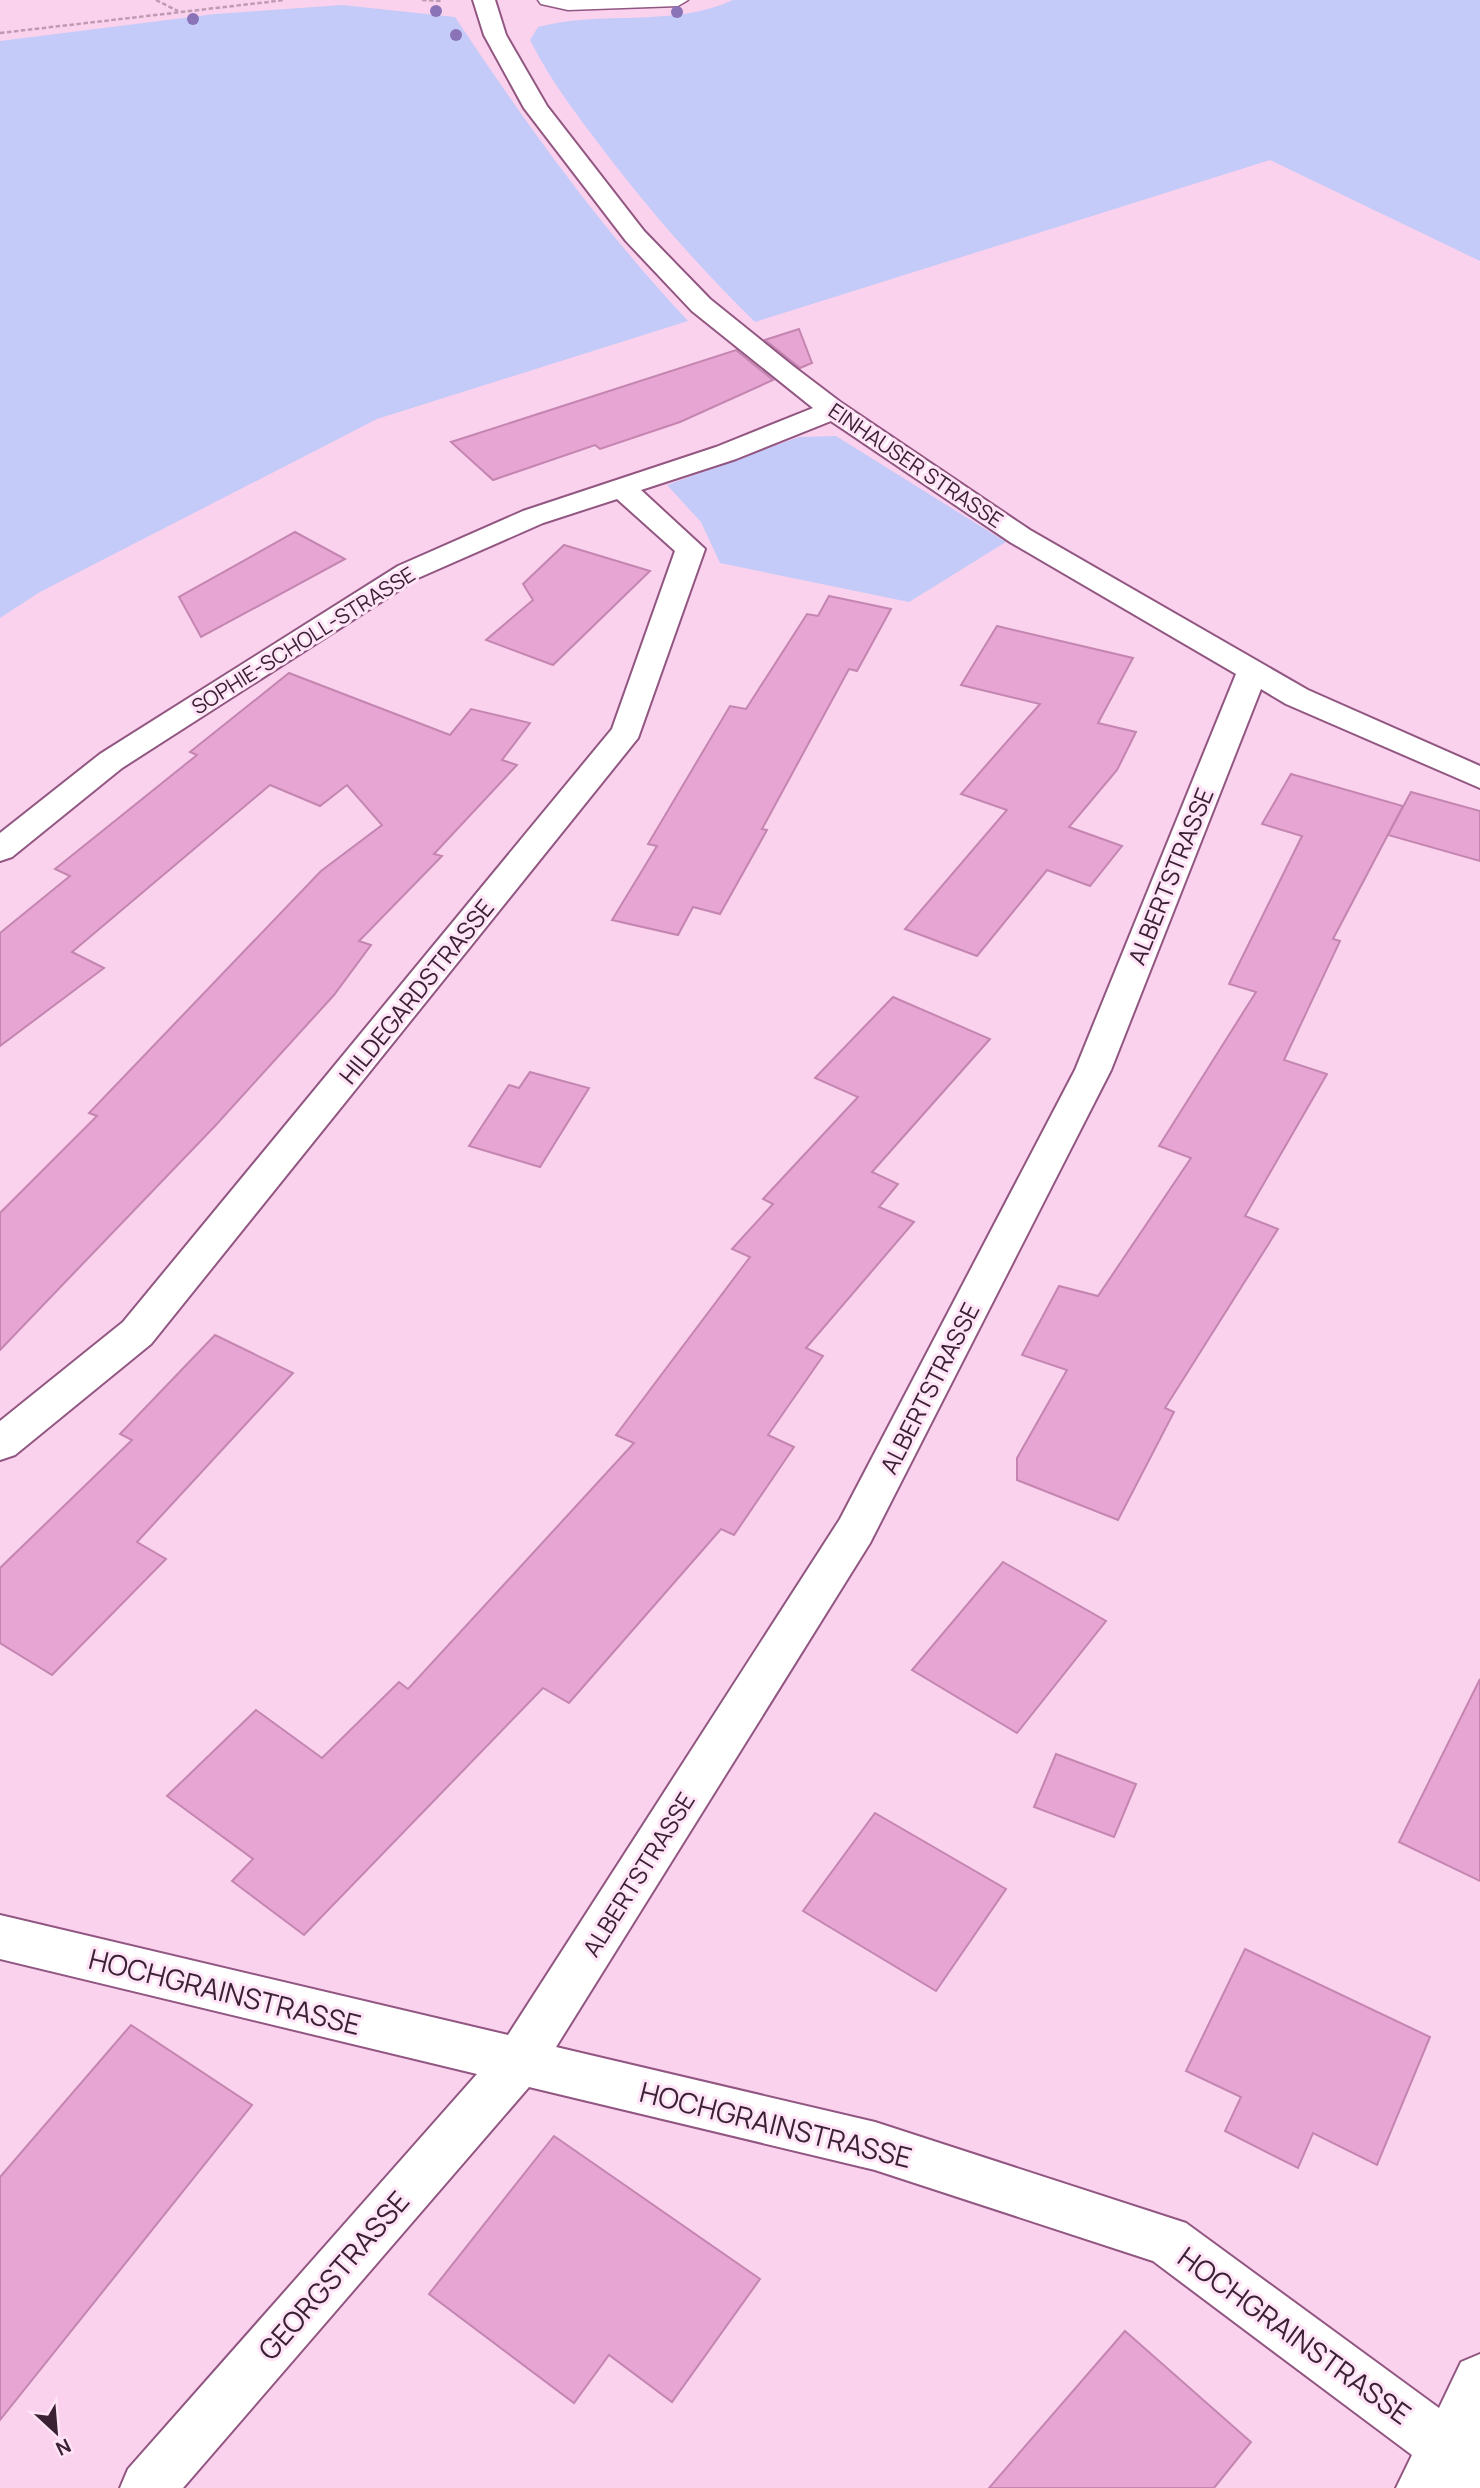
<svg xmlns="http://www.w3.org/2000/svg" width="1480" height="2488" viewBox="0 0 1480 2488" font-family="Manrope,sans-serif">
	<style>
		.green { fill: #c4cbf8 }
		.building { fill: #e6a5d2; stroke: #c485b1; stroke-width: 2 }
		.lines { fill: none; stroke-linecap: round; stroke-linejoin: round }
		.service-casing { stroke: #915681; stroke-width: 3 }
		.minor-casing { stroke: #915681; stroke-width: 4 }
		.path { stroke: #be9bb3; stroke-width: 2.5; stroke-dasharray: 4.5 2.5; stroke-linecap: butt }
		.service { fill: #fff; fill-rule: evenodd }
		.minor { fill: #fff; fill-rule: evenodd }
		.tree { fill: #8a73b7 }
		.labels { text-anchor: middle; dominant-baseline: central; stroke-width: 6; stroke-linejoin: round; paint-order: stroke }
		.far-street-label { font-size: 21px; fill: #3a2133; stroke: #ffe3f6 }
		.street-label { font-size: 24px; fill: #3a2133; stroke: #ffe3f6 }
		.near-street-label { font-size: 28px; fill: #3a2133; stroke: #ffe3f6 }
	</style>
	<rect width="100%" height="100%" fill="#fad2ed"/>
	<g class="green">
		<path d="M733 0H1480V261L1270 160 755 322C700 268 655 217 608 156 580 119 551 82 530 40L538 27C602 10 672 28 733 0Z"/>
		<path d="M342 5 455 17C526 124 600 227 688 321L377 419 40 592 0 618V41L215 14Z"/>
		<path d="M836 436 1006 542 909 602 720 563 701 522 667 485 799 437Z"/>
	</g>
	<g class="building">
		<path d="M799 329 812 363 800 368 765 340Z"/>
		<path d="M736 350 773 380 680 422 600 449 595 445 493 480 451 442Z"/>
		<path d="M295 532 345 559 201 637 179 597Z"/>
		<path d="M564 545 650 571 553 665 486 640 533 600 523 584Z"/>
		<path d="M829 596 891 609 857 671 849 669 762 829 767 830 720 914 693 907 678 935 612 920 657 846 648 844 730 706 746 709 807 614 818 616Z"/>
		<path d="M997 626 1133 658 1098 723 1136 732 1117 770 1069 827 1122 846 1090 886 1047 870 977 956 905 929 1007 810 961 794 1040 704 961 685Z"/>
		<path d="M289 673 450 735 471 709 530 723 502 760 517 765 434 854 442 856 359 941 371 945 334 995 215 1126 0 1350V1213L97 1116 89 1113 321 871 382 825 347 785 320 806 270 785 72 952 104 968 0 1046V933L70 876 55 869 197 755 190 752Z"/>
		<path d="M1291 774 1403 806 1333 939 1340 941 1284 1060 1327 1074 1245 1216 1278 1229 1165 1408 1174 1412 1118 1520 1017 1480V1458L1067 1370 1022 1355 1059 1286 1098 1296 1191 1158 1159 1146 1256 992 1229 984 1302 836 1262 824Z"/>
		<path d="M1411 792 1480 811V861L1388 835Z"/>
		<path d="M893 997 990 1039 872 1172 898 1184 879 1207 914 1222 806 1348 823 1356 768 1435 794 1447 734 1535 721 1529 569 1703 543 1688 304 1935 232 1881 253 1859 167 1796 256 1710 322 1758 399 1682 408 1689 634 1443 616 1435 750 1257 732 1249 773 1204 763 1199 858 1097 815 1078Z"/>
		<path d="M530 1072 589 1088 540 1167 469 1146 509 1085 519 1088Z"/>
		<path d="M215 1335 293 1373 137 1542 166 1559 52 1675 0 1643V1568L132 1440 120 1434Z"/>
		<path d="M1003 1562 1106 1621 1017 1733 912 1670Z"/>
		<path d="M1480 1679V1881L1399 1842Z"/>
		<path d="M1056 1754 1136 1784 1114 1837 1034 1807Z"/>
		<path d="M875 1813 1006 1889 936 1991 803 1911Z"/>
		<path d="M1245 1949 1430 2037 1377 2165 1313 2133 1298 2168 1225 2131 1241 2097 1186 2071Z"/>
		<path d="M131 2025 252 2105 0 2420V2177Z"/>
		<path d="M554 2136 760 2279 672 2402 609 2355 574 2403 429 2294Z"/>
		<path d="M1125 2331 1251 2442 1214 2488H989Z"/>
	</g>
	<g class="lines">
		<defs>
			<path id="service" d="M538 0H688L678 6 568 10 541 4Z"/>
			<path id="minor" d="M473 0H495L506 35 547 106 644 231 710 299 793 366 843 404 1030 530 1308 690 1480 766V788L1286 704 1261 689 1111 1070 870 1543 556 2047 875 2122 1186 2223 1439 2408 1461 2362 1480 2354V2488H1396L1412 2455 1153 2261 875 2170 529 2087 183 2488H120L128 2469 477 2074 0 1959V1915L508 2035 840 1519 1075 1070 1236 674 1010 542 831 421 736 459 641 490 705 549 638 738 151 1344 15 1455 0 1460V1421L123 1322 612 729 675 551 617 499 543 523 418 578 122 768 12 857 0 861V833L100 754 398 566 523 511 716 447 813 408 692 311 626 241 524 108 484 35Z"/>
		</defs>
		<use href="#service" class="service-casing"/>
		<use href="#minor" class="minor-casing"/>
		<g class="path">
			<path d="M156 0 178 11"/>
			<path d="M422 0 442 1"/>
			<path d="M0 33 285 0"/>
		</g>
		<use href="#service" class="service"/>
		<use href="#minor" class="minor"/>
	</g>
	<g class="tree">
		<circle cx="436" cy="11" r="6"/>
		<circle cx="677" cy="12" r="6"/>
		<circle cx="193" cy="19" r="6"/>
		<circle cx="456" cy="35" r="6"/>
	</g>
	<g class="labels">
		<g class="far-street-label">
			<text transform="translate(916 465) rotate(34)">EINHAUSER STRASSE</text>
			<text transform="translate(303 640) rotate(-32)">SOPHIE-SCHOLL-STRASSE</text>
		</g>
		<g class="street-label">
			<text transform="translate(1170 876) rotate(-68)">ALBERTSTRASSE</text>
			<text transform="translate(416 991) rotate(-51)">HILDEGARDSTRASSE</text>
			<text transform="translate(929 1388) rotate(-63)">ALBERTSTRASSE</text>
			<text transform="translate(638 1874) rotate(-58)">ALBERTSTRASSE</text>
		</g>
		<g class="near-street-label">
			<text transform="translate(225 1991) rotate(14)">HOCHGRAINSTRASSE</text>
			<text transform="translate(776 2124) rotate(14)">HOCHGRAINSTRASSE</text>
			<text transform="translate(333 2275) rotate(-49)">GEORGSTRASSE</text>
			<text transform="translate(1295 2335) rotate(36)">HOCHGRAINSTRASSE</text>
		</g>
	</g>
	<g transform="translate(56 2432) rotate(154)" stroke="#ffe3f6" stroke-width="5" paint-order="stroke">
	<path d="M0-5L12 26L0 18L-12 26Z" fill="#3a2133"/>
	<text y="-10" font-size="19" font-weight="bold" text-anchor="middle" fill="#3a2133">N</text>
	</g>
</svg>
